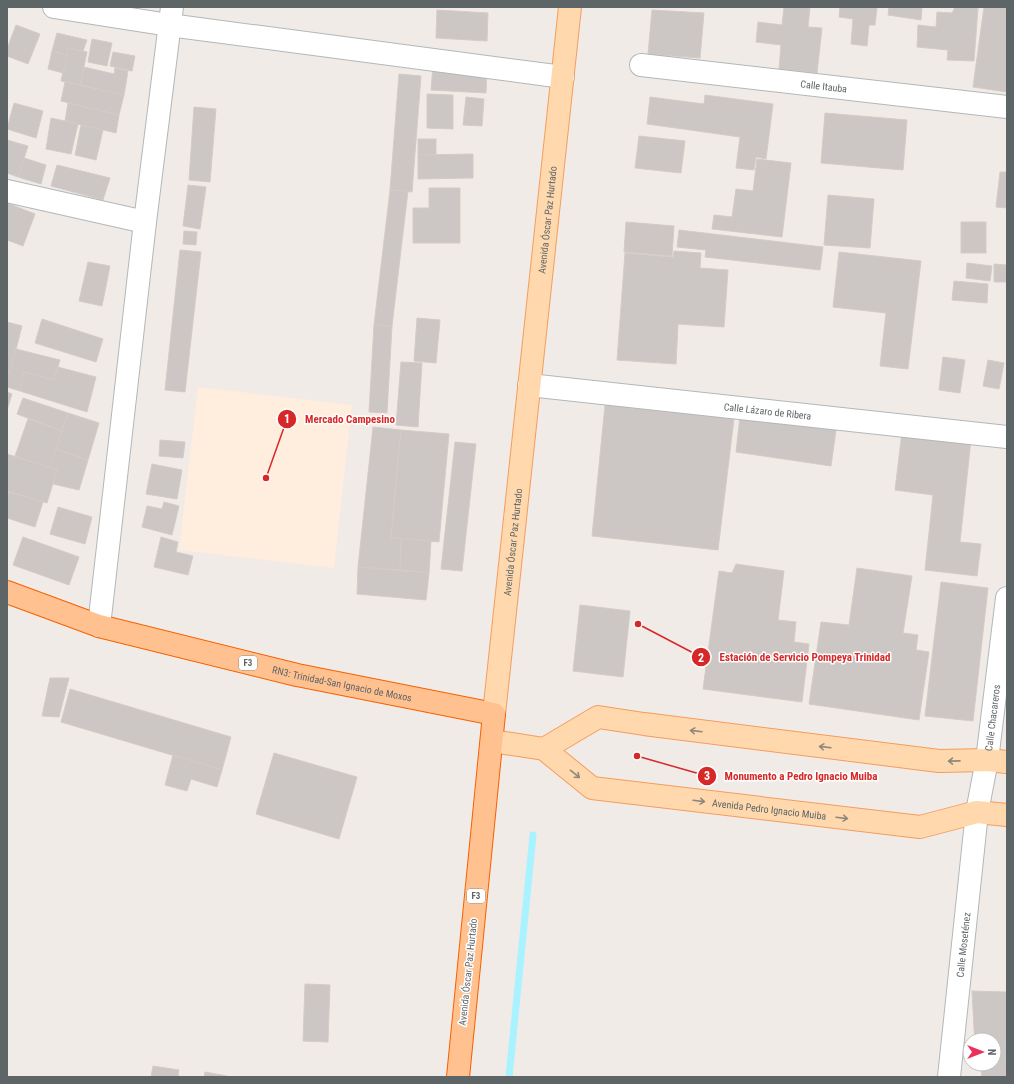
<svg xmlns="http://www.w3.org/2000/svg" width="1014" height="1084" viewBox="0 0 1014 1084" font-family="'Roboto Condensed',sans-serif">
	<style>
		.commercial { fill: #ffedde }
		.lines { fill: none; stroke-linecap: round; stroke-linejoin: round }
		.stream { stroke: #a8f3ff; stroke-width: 7 }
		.building { fill: #ccc6c4; stroke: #d6cbc5 }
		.minor-casing { stroke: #b2b7b9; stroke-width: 24 }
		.major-casing { stroke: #f59c5b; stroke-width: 24 }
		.highway-casing { stroke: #f76000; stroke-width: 24 }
		.minor { stroke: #fff; stroke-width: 22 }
		.major { stroke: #ffd9ad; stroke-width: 22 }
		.highway { stroke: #ffc18f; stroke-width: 22 }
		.oneway { stroke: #8e887c }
		.labels { text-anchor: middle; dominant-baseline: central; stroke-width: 3; stroke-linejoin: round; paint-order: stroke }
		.shield { fill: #fff; stroke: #8e9395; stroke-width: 1 }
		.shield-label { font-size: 9px; font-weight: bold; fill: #5e6567 }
		.street-label { font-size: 10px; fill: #5e6567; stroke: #fff }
		.leader { fill: none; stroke: #d62828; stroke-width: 1.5 }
		.callout-dot { fill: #d62828; stroke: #fff; stroke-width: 1.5 }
		.mark-label { font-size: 12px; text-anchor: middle; font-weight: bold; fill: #fff }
		.callout-label { font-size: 11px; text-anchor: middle; font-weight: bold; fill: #d62828; stroke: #fff; stroke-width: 3; stroke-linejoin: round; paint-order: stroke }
	</style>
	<rect width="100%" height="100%" fill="#f1ebe7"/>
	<path class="commercial" d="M198 387 352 405 334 568 179 550Z"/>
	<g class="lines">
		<path class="stream" d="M509 1077 533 835"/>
	</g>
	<g class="building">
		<path d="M784 7H810L808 27 822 28 817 73 779 69 781 45 756 42 758 22 782 25Z"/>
		<path d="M840 7H869L877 8 875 25H869L867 46 851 44 853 19 839 17Z"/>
		<path d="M889 7H922L921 20 888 15Z"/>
		<path d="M955 7 978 8 974 61 947 60 948 50 917 47 918 25 936 27 937 12 952 13Z"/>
		<path d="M984 7H1007V92L973 87Z"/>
		<path d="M437 10 488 13 487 41 436 38Z"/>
		<path d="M652 10 704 13 700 58 648 54Z"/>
		<path d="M16 25 40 34 28 64 7 56V49Z"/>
		<path d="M57 33 87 40 83 51 68 48 67 55 52 51Z"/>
		<path d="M92 39 112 43 107 66 88 62Z"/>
		<path d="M68 48 87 52 80 85 61 81Z"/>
		<path d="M52 51 67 55 63 73 48 69Z"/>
		<path d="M113 52 135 56 132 71 110 66Z"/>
		<path d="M433 65 487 68 486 93 431 90Z"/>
		<path d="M84 67 114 74 115 68 128 71 124 95 80 85Z"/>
		<path d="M399 74 421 76 412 192 390 190Z"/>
		<path d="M65 82 124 95 119 115 61 101Z"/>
		<path d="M427 94 453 95V129L427 128Z"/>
		<path d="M705 95 773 104 766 159 756 157 754 170 736 168 740 137 647 124 650 97 704 104Z"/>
		<path d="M466 97 484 99 482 126 463 125Z"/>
		<path d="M14 103 43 111 36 138 7 129Z"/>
		<path d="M68 103 119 115 116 133 65 121Z"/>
		<path d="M194 107 216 109 210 182 189 180Z"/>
		<path d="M825 113 907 120 903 170 821 163Z"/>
		<path d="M51 118 78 124 71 154 46 149Z"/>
		<path d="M81 125 103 130 96 160 75 155Z"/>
		<path d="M639 136 685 141 681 173 635 168Z"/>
		<rect x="418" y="139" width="18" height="16"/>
		<path d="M7 140 28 146 18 177 7 173Z"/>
		<path d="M473 154V178L418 179V155Z"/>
		<path d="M24 158 46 165 41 184 18 177Z"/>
		<path d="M757 159 791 163 782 237 712 229 714 215 732 217 736 189 753 191Z"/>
		<path d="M57 165 110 178 103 200 51 186Z"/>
		<path d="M1000 172H1007V208L996 207Z"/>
		<path d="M188 185 206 187 200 229 183 226Z"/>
		<path d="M429 188H460V243H413V208H429Z"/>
		<path d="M390 190 408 191 392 326 374 325Z"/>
		<path d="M828 195 874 199 870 248 824 245Z"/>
		<path d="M7 203 35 214 23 246 7 240Z"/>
		<path d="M626 222 674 226 672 256 624 252Z"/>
		<rect x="961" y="222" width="25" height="31"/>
		<path d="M679 230 823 247 820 270 705 257 706 250 677 247Z"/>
		<path d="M184 231 197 232 196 245 183 244Z"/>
		<path d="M180 250 201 252 185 392 165 390Z"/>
		<path d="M674 251 701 253 700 268 728 270 724 327 678 324 676 364 617 360 625 253 673 257Z"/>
		<path d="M839 252 921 261 908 369 880 366 886 313 833 307Z"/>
		<path d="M88 262 110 266 102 306 79 301Z"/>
		<path d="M967 263 992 266 990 281 966 278Z"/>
		<path d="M994 264 1007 265V282H994Z"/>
		<path d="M954 281 988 284 987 303 952 300Z"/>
		<path d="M417 318 440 320 436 363 414 361Z"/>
		<path d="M42 319 103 339 96 362 35 343Z"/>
		<path d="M7 322 22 326 10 373 7 372Z"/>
		<path d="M374 325 392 326 387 413 369 412Z"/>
		<path d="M16 349 60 360 54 380 24 372 20 391 7 387V372L10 373Z"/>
		<path d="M943 357 965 360 960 393 939 390Z"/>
		<path d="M988 360 1004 363 999 389 983 386Z"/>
		<path d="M401 362 422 363 418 427 396 425Z"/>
		<path d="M58 367 96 377 87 412 20 391 24 372 54 380Z"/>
		<path d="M7 392 12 394 7 410Z"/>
		<path d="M23 398 68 413 62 431 17 414Z"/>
		<path d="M605 405 734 419 718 550 592 536Z"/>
		<path d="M68 413 99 423 88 460 56 449Z"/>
		<path d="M740 416 836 430 831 466 736 452Z"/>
		<path d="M28 419 62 431 50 468 15 456Z"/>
		<path d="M373 427 401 430 391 538H401L400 570 358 567Z"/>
		<path d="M401 430 449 434 439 542 391 538Z"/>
		<path d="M902 432 971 440 960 542 981 544 977 576 925 570 933 495 895 490Z"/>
		<path d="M160 440 185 442 183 458 159 456Z"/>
		<path d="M455 442 476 444 462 571 441 569Z"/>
		<path d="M56 449 88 460 79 490 53 484 57 470 50 468Z"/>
		<path d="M7 454 57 470 47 503 7 491Z"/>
		<path d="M152 464 182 470 177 499 146 494Z"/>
		<path d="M9 492 43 502 35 527 7 518V499Z"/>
		<path d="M164 502 179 506 172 535 142 527 147 506 162 509Z"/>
		<path d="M58 507 92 517 85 544 50 534Z"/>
		<path d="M23 537 79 557 69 585 13 565Z"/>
		<path d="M161 537 178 542 176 552 193 556 188 575 154 567Z"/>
		<path d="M401 538 431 541 429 573 400 570Z"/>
		<path d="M736 564 784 571 778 620 796 622 794 642 809 644 802 702 703 689 719 571 732 573Z"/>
		<path d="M358 567 429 573 426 600 357 594Z"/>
		<path d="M857 568 912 576 903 633 918 635 916 650 929 652 919 720 809 704 821 622 849 625Z"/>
		<path d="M941 582 988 588 973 721 925 716Z"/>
		<path d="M580 605 630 611 623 677 573 671Z"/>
		<path d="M50 678H69L59 717 42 716Z"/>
		<path d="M70 689 231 737 222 770 61 722Z"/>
		<path d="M274 753 357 777 339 839 256 814Z"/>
		<path d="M173 755 222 770 217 787 191 779 187 791 165 785Z"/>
		<path d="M305 984 330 985 328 1042 303 1041Z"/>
		<path d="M972 991 1007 992V1077H982L980 1064H994V1040H975L974 1029Z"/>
		<path d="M153 1066 179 1070 178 1076 185 1077H151Z"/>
		<path d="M205 1072 227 1076V1077H204Z"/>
	</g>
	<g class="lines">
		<defs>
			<g id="minor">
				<path d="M54 7 169 25 563 77"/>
				<path id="s1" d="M641 65 1007 107"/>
				<path d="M7 191 145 222"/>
				<path id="s2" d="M529 385 1007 437"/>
				<path d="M99 626 145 222 172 7"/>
				<path id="s3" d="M949 1077 977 812 987 760 1007 598"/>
			</g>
			<g id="major">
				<path id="s4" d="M494 714 570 7"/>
				<path id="s5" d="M492 741 544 749 592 788 920 827 977 812 1007 815"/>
				<path d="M544 749 598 717 644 724 939 761 987 760 1007 762"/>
			</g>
			<g id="highway">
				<path id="s6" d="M7 592 99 626 297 675 494 714 458 1077"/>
			</g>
		</defs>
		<use href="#minor" class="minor-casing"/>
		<use href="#major" class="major-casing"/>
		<use href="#highway" class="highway-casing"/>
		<use href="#minor" class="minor"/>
		<use href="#major" class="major"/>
		<use href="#highway" class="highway"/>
	</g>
	<defs><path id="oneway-shaft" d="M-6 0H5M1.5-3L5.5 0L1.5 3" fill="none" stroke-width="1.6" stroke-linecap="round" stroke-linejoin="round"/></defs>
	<g class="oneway">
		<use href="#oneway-shaft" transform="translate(696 731) rotate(-173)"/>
		<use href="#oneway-shaft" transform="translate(825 747) rotate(-173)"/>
		<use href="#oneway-shaft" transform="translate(954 761) rotate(179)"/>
		<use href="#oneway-shaft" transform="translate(575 774) rotate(39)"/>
		<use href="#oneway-shaft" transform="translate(699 801) rotate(7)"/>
		<use href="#oneway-shaft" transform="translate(842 818) rotate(7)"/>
	</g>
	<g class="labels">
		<g class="shield">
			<rect x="239" y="656" width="18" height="14" rx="3"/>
			<rect x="467" y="889" width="18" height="14" rx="3"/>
		</g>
		<g class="shield-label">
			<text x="248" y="663">F3</text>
			<text x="476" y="896">F3</text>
		</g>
		<g class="street-label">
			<text stroke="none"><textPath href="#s1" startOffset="184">Calle Itauba</textPath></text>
			<text stroke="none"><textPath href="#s4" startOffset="497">Avenida Óscar Paz Hurtado</textPath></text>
			<text stroke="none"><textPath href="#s2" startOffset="240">Calle Lázaro de Ribera</textPath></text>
			<text stroke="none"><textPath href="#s4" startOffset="173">Avenida Óscar Paz Hurtado</textPath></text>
			<text stroke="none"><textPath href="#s6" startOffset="348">RN3: Trinidad-San Ignacio de Moxos</textPath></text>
			<text stroke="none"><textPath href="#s3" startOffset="362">Calle Chacareros</textPath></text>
			<text stroke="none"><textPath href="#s5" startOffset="293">Avenida Pedro Ignacio Muiba</textPath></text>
			<text stroke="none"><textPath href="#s3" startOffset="133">Calle Moseténez</textPath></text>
			<text transform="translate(468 972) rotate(-84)">Avenida Óscar Paz Hurtado</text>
		</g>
	</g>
	<path class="leader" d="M266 478L287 419M638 624L701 657M637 756L707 776"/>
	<g class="callout-dot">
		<circle cx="266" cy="478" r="4"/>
		<circle cx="638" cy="624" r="4"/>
		<circle cx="637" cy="756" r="4"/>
		<circle cx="287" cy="419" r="10"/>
		<circle cx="701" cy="657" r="10"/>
		<circle cx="707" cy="776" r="10"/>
	</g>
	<g class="mark-label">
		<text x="287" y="423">1</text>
		<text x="701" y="662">2</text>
		<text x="707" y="780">3</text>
	</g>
	<g class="callout-label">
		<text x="350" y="423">Mercado Campesino</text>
		<text x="805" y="661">Estación de Servicio Pompeya Trinidad</text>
		<text x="801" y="780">Monumento a Pedro Ignacio Muiba</text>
	</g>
	<rect width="1014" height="1084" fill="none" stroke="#5e6567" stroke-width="16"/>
	<g transform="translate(982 1052) rotate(90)"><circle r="19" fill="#ffffff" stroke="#bfc1c2"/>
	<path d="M0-3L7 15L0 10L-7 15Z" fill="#ed305a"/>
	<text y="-6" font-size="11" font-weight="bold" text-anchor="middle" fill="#5e6567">N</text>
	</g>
</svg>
